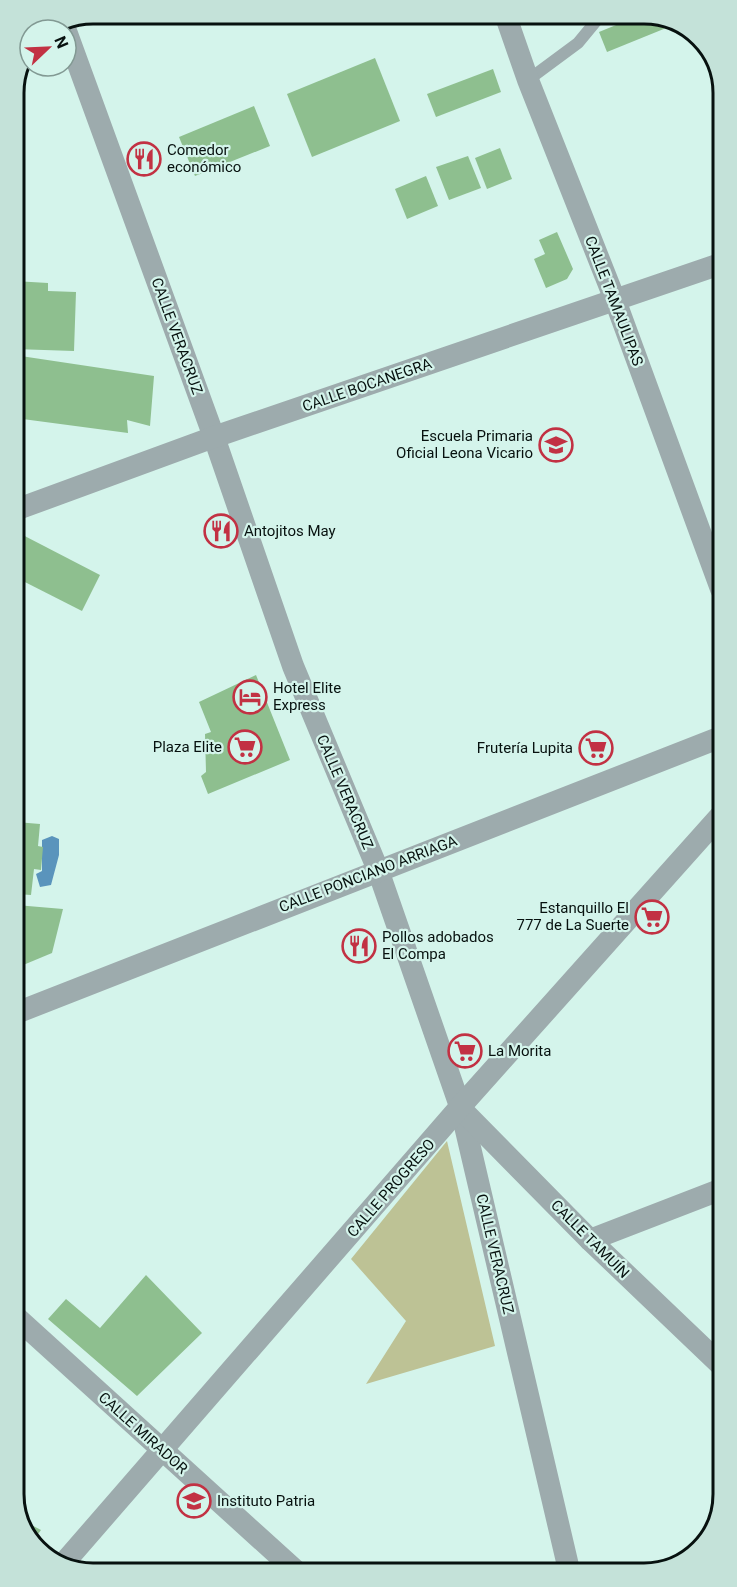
<svg xmlns="http://www.w3.org/2000/svg" width="737" height="1587" viewBox="0 0 737 1587" font-family="Roboto,sans-serif">
	<style>
		.green { fill: #bdc295 }
		.water { fill: #5a94bc }
		.building { fill: #8ebf8f }
		.lines { fill: none; stroke-linecap: round; stroke-linejoin: round }
		.lane { stroke: #9dabad; stroke-width: 12 }
		.street { stroke: #9dabad; stroke-width: 22 }
		.labels { text-anchor: middle; dominant-baseline: central; stroke-width: 4.5; stroke-linejoin: round; paint-order: stroke }
		.poi-label { font-size: 15px; fill: #07110f; stroke: #d4f4eb; text-anchor: start }
		.street-label { font-size: 15px; fill: #07110f; stroke: #d4f4eb }
		.rim { fill: none; stroke: #07110f; stroke-width: 3 }
	</style>
	<rect width="100%" height="100%" fill="#d4f4eb"/>
	<path class="green" d="M447 1141 495 1346 366 1384 406 1321 351 1259Z"/>
	<path class="water" d="M52 836 59 839V855L51 885 40 887 36 874 42 871V840Z"/>
	<g class="building">
		<path d="M643 14 676 24 607 52 599 32Z"/>
		<path d="M375 58 400 121 312 157 287 94Z"/>
		<path d="M493 69 501 92 436 117 427 94Z"/>
		<path d="M254 106 270 146 195 176 179 137Z"/>
		<path d="M500 148 512 179 487 189 475 158Z"/>
		<path d="M468 156 481 188 449 200 436 167Z"/>
		<path d="M426 176 438 206 407 219 395 189Z"/>
		<path d="M557 232 573 269 567 279 546 288 534 259 545 254 539 240Z"/>
		<path d="M14 281 48 283V291L76 292 74 351 14 349Z"/>
		<path d="M14 355 154 376 150 426 127 420 128 433 15 418Z"/>
		<path d="M15 531 100 575 82 611 15 577Z"/>
		<path d="M256 675 290 760 208 794 201 776 206 772 205 734 211 732 199 702Z"/>
		<path d="M16 822 40 824 38 846 43 847 41 870 34 869 31 895 16 894Z"/>
		<path d="M16 905 63 909 52 953 16 968Z"/>
		<path d="M146 1275 202 1333 137 1396 48 1319 66 1299 100 1328Z"/>
		<path d="M18 1518 41 1530 33 1541 18 1520Z"/>
	</g>
	<g class="lines">
		<path class="lane" d="M528 80 578 43 597 20 614 14"/>
		<g class="street">
			<path d="M505 14 528 80 615 300 721 589"/>
			<path d="M66 31 214 437 293 666 378 870 461 1109 569 1570"/>
			<path d="M15 510 214 437 720 264"/>
			<path d="M16 1013 721 737"/>
			<path d="M461 1109 590 1240 723 1367"/>
			<path d="M590 1240 722 1189"/>
			<path d="M17 1318 297 1572"/>
			<path d="M63 1564 460 1107 721 815"/>
		</g>
	</g>
	<defs>
		<symbol id="restaurant-ring" viewBox="-11 -11 22 22"><circle r="9.5" fill="#d4f4eb" stroke="#c23143" stroke-width="1.5"/><path d="M-5-6h1v4h1v-4h1v4h1v-4h1v5L-1.5 .5V6h-2V.5L-5-1ZM5-6V6H3V1.5H1.5Q1.5-4 5-6Z" fill="#c23143"/></symbol>
		<symbol id="school-ring" viewBox="-11 -11 22 22"><circle r="9.5" fill="#d4f4eb" stroke="#c23143" stroke-width="1.5"/><path d="M0-5L7-2L0 1L-7-2ZM-4 1L0 2.5L4 1V4Q0 6-4 4Z" fill="#c23143"/></symbol>
		<symbol id="hotel-ring" viewBox="-11 -11 22 22"><circle r="9.5" fill="#d4f4eb" stroke="#c23143" stroke-width="1.5"/><path d="M-6-4.5h1.5V1H6V5H4.5V3h-9V5H-6ZM-4 0a1.8 1.8 0 1 1 3.6 0ZM.5 0V-2.5h3Q6-2.5 6 0Z" fill="#c23143"/></symbol>
		<symbol id="supermarket-ring" viewBox="-11 -11 22 22"><circle r="9.5" fill="#d4f4eb" stroke="#c23143" stroke-width="1.5"/><path d="M-6-5.5h2.5l.6 2H6L4.5 2H-2.5L-4.4-4H-6ZM-1.5 3.2a1.3 1.3 0 1 0 .1 0ZM3 3.2a1.3 1.3 0 1 0 .1 0Z" fill="#c23143"/></symbol>
	</defs>
	<g fill-rule="evenodd">
		<use href="#restaurant-ring" x="125" y="140" width="38" height="38"/>
		<use href="#school-ring" x="537" y="426" width="38" height="38"/>
		<use href="#restaurant-ring" x="202" y="512" width="38" height="38"/>
		<use href="#hotel-ring" x="231" y="678" width="38" height="38"/>
		<use href="#supermarket-ring" x="226" y="728" width="38" height="38"/>
		<use href="#supermarket-ring" x="577" y="729" width="38" height="38"/>
		<use href="#supermarket-ring" x="633" y="898" width="38" height="38"/>
		<use href="#restaurant-ring" x="340" y="927" width="38" height="38"/>
		<use href="#supermarket-ring" x="446" y="1032" width="38" height="38"/>
		<use href="#school-ring" x="175" y="1482" width="38" height="38"/>
	</g>
	<g class="labels">
		<g class="poi-label">
			<text x="167" y="150">Comedor<tspan x="167" dy="17">económico</tspan></text>
			<text x="533" y="436" text-anchor="end">Escuela Primaria<tspan x="533" dy="17">Oficial Leona Vicario</tspan></text>
			<text x="244" y="531">Antojitos May</text>
			<text x="273" y="688">Hotel Elite<tspan x="273" dy="17">Express</tspan></text>
			<text x="222" y="747" text-anchor="end">Plaza Elite</text>
			<text x="573" y="748" text-anchor="end">Frutería Lupita</text>
			<text x="629" y="908" text-anchor="end">Estanquillo El<tspan x="629" dy="17">777 de La Suerte</tspan></text>
			<text x="382" y="937">Pollos adobados<tspan x="382" dy="17">El Compa</tspan></text>
			<text x="488" y="1051">La Morita</text>
			<text x="217" y="1501">Instituto Patria</text>
		</g>
		<g class="street-label">
			<text transform="translate(614 301) rotate(69)">CALLE TAMAULIPAS</text>
			<text transform="translate(177 336) rotate(70)">CALLE VERACRUZ</text>
			<text transform="translate(367 385) rotate(-19)">CALLE BOCANEGRA</text>
			<text transform="translate(345 792) rotate(67)">CALLE VERACRUZ</text>
			<text transform="translate(368 874) rotate(-21)">CALLE PONCIANO ARRIAGA</text>
			<text transform="translate(391 1188) rotate(-49)">CALLE PROGRESO</text>
			<text transform="translate(590 1239) rotate(45)">CALLE TAMUÍN</text>
			<text transform="translate(495 1254) rotate(77)">CALLE VERACRUZ</text>
			<text transform="translate(143 1433) rotate(42)">CALLE MIRADOR</text>
		</g>
	</g>
	<path d="M0 0H737V1587H0ZM93 24H644A69 69 0 0 1 713 93V1494A69 69 0 0 1 644 1563H93A69 69 0 0 1 24 1494V93A69 69 0 0 1 93 24Z" fill="#c4e2d9" fill-rule="evenodd"/>
	<path class="rim" d="M93 24H644A69 69 0 0 1 713 93V1494A69 69 0 0 1 644 1563H93A69 69 0 0 1 24 1494V93A69 69 0 0 1 93 24Z"/>
	<g transform="translate(48 48) rotate(67)"><circle r="28" fill="#d4f4eb" stroke="#829993" stroke-width="1.5"/>
	<path d="M0-4.5L10 22L0 15L-10 22Z" fill="#c23143"/>
	<text y="-9" font-size="16" font-weight="bold" text-anchor="middle" fill="#07110f">N</text>
	</g>
</svg>
